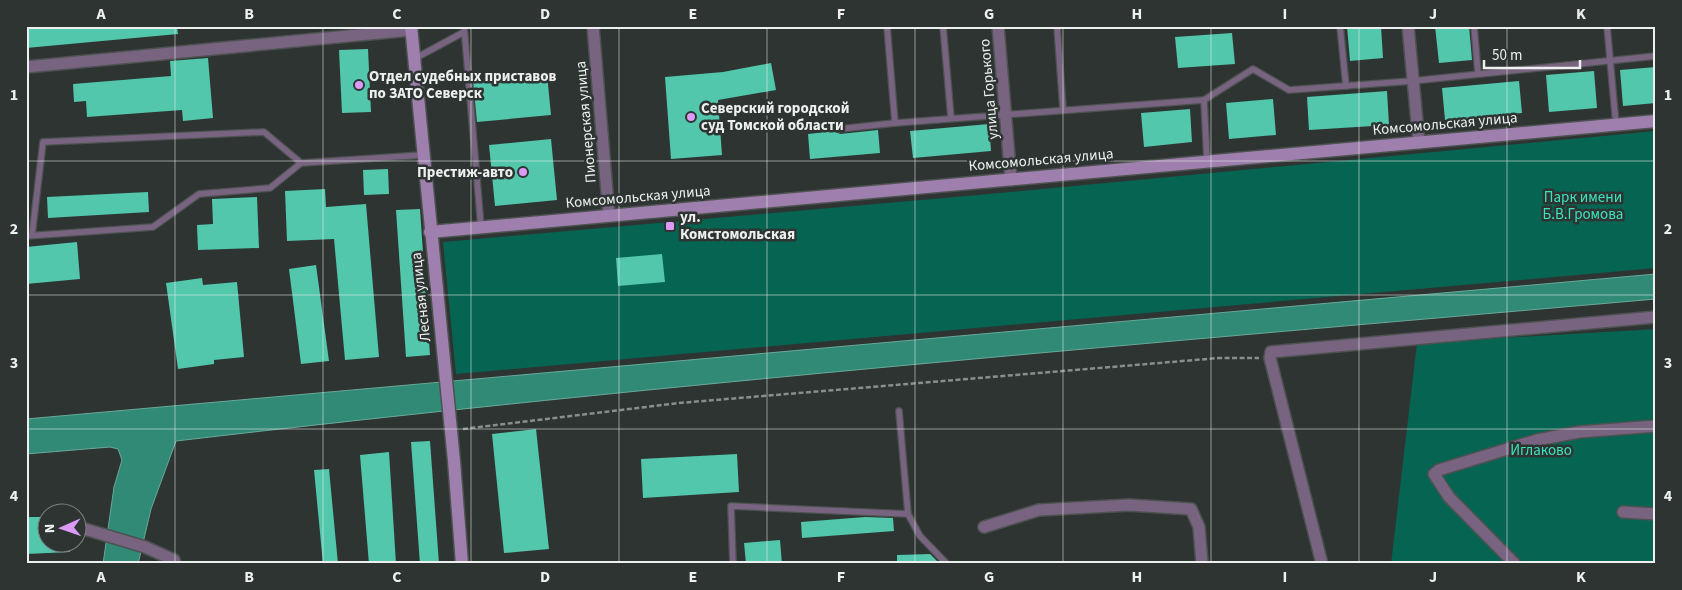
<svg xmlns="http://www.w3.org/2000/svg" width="1682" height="590" viewBox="0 0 1682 590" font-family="'Source Sans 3',sans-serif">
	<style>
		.green { fill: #066452 }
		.water { fill: #308a75; stroke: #69a99a }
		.building { fill: #52c7ab }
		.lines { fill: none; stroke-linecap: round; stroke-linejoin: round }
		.lane-casing { stroke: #4d5250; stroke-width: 8 }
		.street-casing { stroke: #4d5250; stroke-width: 14 }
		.secondary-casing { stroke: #4d5250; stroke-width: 15 }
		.path { stroke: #898e8c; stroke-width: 2.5; stroke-dasharray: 5 2.5; stroke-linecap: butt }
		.lane { stroke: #786481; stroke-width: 5.5 }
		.street { stroke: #786481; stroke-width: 11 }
		.secondary { stroke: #9f7fae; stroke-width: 12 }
		.grid { fill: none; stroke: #edf0ef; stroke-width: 1; stroke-opacity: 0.55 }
		.poi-dot { fill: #da9af6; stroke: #2e3432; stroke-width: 2 }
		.labels { text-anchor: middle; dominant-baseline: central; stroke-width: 5; stroke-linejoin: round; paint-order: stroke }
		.poi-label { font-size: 15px; font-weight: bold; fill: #edf0ef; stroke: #2e3432; text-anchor: start }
		.street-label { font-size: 15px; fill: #edf0ef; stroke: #2e3432 }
		.park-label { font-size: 15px; fill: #3ae4bf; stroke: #2e3432 }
		.neatline { fill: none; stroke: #edf0ef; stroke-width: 2 }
		.grid-label { font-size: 16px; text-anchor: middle; font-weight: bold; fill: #edf0ef }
	</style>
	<rect width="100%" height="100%" fill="#2e3432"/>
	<g class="green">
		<path d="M1656 131V268L456 374 443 242 978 195Z"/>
		<path d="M1656 329V564H1391L1417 343Z"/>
	</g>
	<path class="water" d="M1656 274V299C1162 342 668 383 176 441L151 509 138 564H103L114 487 122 460 118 449 110 447 26 454V419Z"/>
	<g class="building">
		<path d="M26 26H177L178 34 26 48Z"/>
		<path d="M1347 26H1381L1383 58 1350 61Z"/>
		<path d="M1435 26H1469L1472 60 1439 63Z"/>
		<path d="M1232 33 1235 64 1178 68 1175 37Z"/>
		<path d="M368 49 371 112 342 113 339 50Z"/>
		<path d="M208 58 213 118 183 121 182 110 87 117 86 101 74 102 73 84 171 76 170 61Z"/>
		<path d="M771 63 776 90 718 100 722 155 671 159 665 77 723 72Z"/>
		<path d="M1656 67V103L1623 106 1620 70Z"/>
		<path d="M1594 71 1597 108 1549 112 1546 75Z"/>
		<path d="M547 74 551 115 477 122 473 81Z"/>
		<path d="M1519 81 1522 113 1445 120 1442 88Z"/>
		<path d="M1387 91 1389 125 1309 130 1307 97Z"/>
		<path d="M1273 99 1276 135 1229 139 1226 103Z"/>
		<path d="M1190 109 1192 142 1144 147 1141 113Z"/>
		<path d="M989 124 991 151 913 158 910 131Z"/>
		<path d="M878 130 880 153 810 159 808 134 835 131 840 134Z"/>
		<path d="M551 139 557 200 495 206 489 145Z"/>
		<path d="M388 169 389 194 364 195 363 170Z"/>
		<path d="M325 189 326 207 366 204 379 357 345 360 334 239 287 241 285 191Z"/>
		<path d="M148 192 149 212 48 218 47 197Z"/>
		<path d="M257 197 259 248 198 250 197 225 213 224 212 199Z"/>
		<path d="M420 209 430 355 406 357 396 210Z"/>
		<path d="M77 242 80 279 26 284V247Z"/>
		<path d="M662 254 665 282 618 286 616 258Z"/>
		<path d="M316 265 329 361 301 364 289 269Z"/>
		<path d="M202 278 203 285 237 282 244 357 214 360V364L178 369 166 283Z"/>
		<path d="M536 429 549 549 504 553 492 434Z"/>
		<path d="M430 441 439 564H420L411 442Z"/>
		<path d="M389 452 396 564H369L360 455Z"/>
		<path d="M737 454 739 492 643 498 641 459Z"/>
		<path d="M329 469 338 564H323L314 470Z"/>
		<path d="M26 517H48V542H70V552L26 554Z"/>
		<path d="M865 517 893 518 894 531 802 538 801 522Z"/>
		<path d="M780 540 782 564H746L744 543Z"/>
		<path d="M930 554 940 564H897V555Z"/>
	</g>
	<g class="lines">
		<defs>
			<g id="lane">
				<path d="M464 26 481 227"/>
				<path d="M887 26 895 123 1204 100"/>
				<path d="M943 26 951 118"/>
				<path d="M1057 26 1063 109"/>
				<path d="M1340 26 1346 86"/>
				<path d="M1474 26 1478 73"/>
				<path d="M1607 26 1616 125"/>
				<path d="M414 59 464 32"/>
				<path d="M839 129 895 123"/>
				<path d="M1207 161 1204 100 1253 69 1289 90 1412 81 1656 56"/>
				<path d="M32 235 43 142 264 132 301 163 423 155"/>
				<path d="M26 236 153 227 199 194 270 188 301 163"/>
				<path d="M908 514 920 536 947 564"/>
				<path d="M733 564 731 506 908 514 899 411"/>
			</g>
			<g id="street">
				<path d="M593 26 609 216"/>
				<path d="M998 26 1011 180"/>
				<path d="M1408 26 1419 143"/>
				<path d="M26 67 411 30"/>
				<path d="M1623 512 1656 514"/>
				<path d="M78 527 145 547 174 560 175 564"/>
				<path d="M984 527 1039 510 1129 505 1191 509 1199 527 1202 564"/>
				<path d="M1322 564 1270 358 1271 352 1656 317"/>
				<path d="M1515 564 1449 497 1434 474 1439 470 1537 440 1579 432 1656 426"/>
			</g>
			<g id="secondary">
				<path d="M411 26 454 461 462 564"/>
				<path d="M430 232 1656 121"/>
			</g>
		</defs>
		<use href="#lane" class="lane-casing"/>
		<use href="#street" class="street-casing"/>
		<use href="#secondary" class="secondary-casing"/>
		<path class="path" d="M463 429 679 403 1219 358H1259"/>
		<use href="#lane" class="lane"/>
		<use href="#street" class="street"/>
		<use href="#secondary" class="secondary"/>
	</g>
	<path class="grid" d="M175 26V564M323 26V564M471 26V564M619 26V564M767 26V564M915 26V564M1063 26V564M1211 26V564M1359 26V564M1507 26V564M26 161H1656M26 295H1656M26 429H1656"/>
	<g class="poi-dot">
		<circle cx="359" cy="85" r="5"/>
		<circle cx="691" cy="117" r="5"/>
		<circle cx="523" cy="172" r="5"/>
		<rect x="665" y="221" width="10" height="10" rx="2.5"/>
	</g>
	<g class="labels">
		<g class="poi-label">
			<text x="369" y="76">Отдел судебных приставов<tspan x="369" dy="17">по ЗАТО Северск</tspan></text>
			<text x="701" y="108">Северский городской<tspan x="701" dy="17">суд Томской области</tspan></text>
			<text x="513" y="172" text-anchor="end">Престиж-авто</text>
			<text x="680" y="217">ул.<tspan x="680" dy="17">Комстомольская</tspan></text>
		</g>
		<g class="street-label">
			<text transform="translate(989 89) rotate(-95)">улица Горького</text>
			<text transform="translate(586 122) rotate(-95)">Пионерская улица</text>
			<text transform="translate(1445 124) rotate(-5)">Комсомольская улица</text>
			<text transform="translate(1041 160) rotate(-5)">Комсомольская улица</text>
			<text transform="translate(638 197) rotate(-5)">Комсомольская улица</text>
			<text transform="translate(421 297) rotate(-96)">Лесная улица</text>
		</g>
		<g class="park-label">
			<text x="1583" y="197">Парк имени<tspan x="1583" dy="17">Б.В.Громова</tspan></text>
			<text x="1541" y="450">Иглаково</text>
		</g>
	</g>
	<rect width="1682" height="590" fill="none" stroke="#2e3432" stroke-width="55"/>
	<g transform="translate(62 528) rotate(268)"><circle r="24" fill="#2e3432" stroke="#7a7f7e"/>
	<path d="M0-4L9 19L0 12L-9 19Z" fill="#da9af6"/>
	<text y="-8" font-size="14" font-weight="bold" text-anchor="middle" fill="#edf0ef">N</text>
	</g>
	<path d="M1484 60v8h96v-8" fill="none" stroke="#edf0ef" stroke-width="2.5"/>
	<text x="1492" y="60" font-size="15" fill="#edf0ef" stroke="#2e3432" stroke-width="4" paint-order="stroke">50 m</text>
	<rect x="28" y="28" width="1626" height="534" class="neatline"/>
	<g class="grid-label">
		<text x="101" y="19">A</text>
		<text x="249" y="19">B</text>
		<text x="397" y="19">C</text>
		<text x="545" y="19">D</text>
		<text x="693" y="19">E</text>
		<text x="841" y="19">F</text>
		<text x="989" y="19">G</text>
		<text x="1137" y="19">H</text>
		<text x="1285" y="19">I</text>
		<text x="1433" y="19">J</text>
		<text x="1581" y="19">K</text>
		<text x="14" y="100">1</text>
		<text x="1668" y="100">1</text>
		<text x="14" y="234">2</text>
		<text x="1668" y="234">2</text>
		<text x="14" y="368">3</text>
		<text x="1668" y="368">3</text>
		<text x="14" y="501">4</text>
		<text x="1668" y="501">4</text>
		<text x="101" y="582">A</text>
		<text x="249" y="582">B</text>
		<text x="397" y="582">C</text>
		<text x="545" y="582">D</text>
		<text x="693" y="582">E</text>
		<text x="841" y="582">F</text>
		<text x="989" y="582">G</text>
		<text x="1137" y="582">H</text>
		<text x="1285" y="582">I</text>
		<text x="1433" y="582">J</text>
		<text x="1581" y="582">K</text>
	</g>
</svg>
